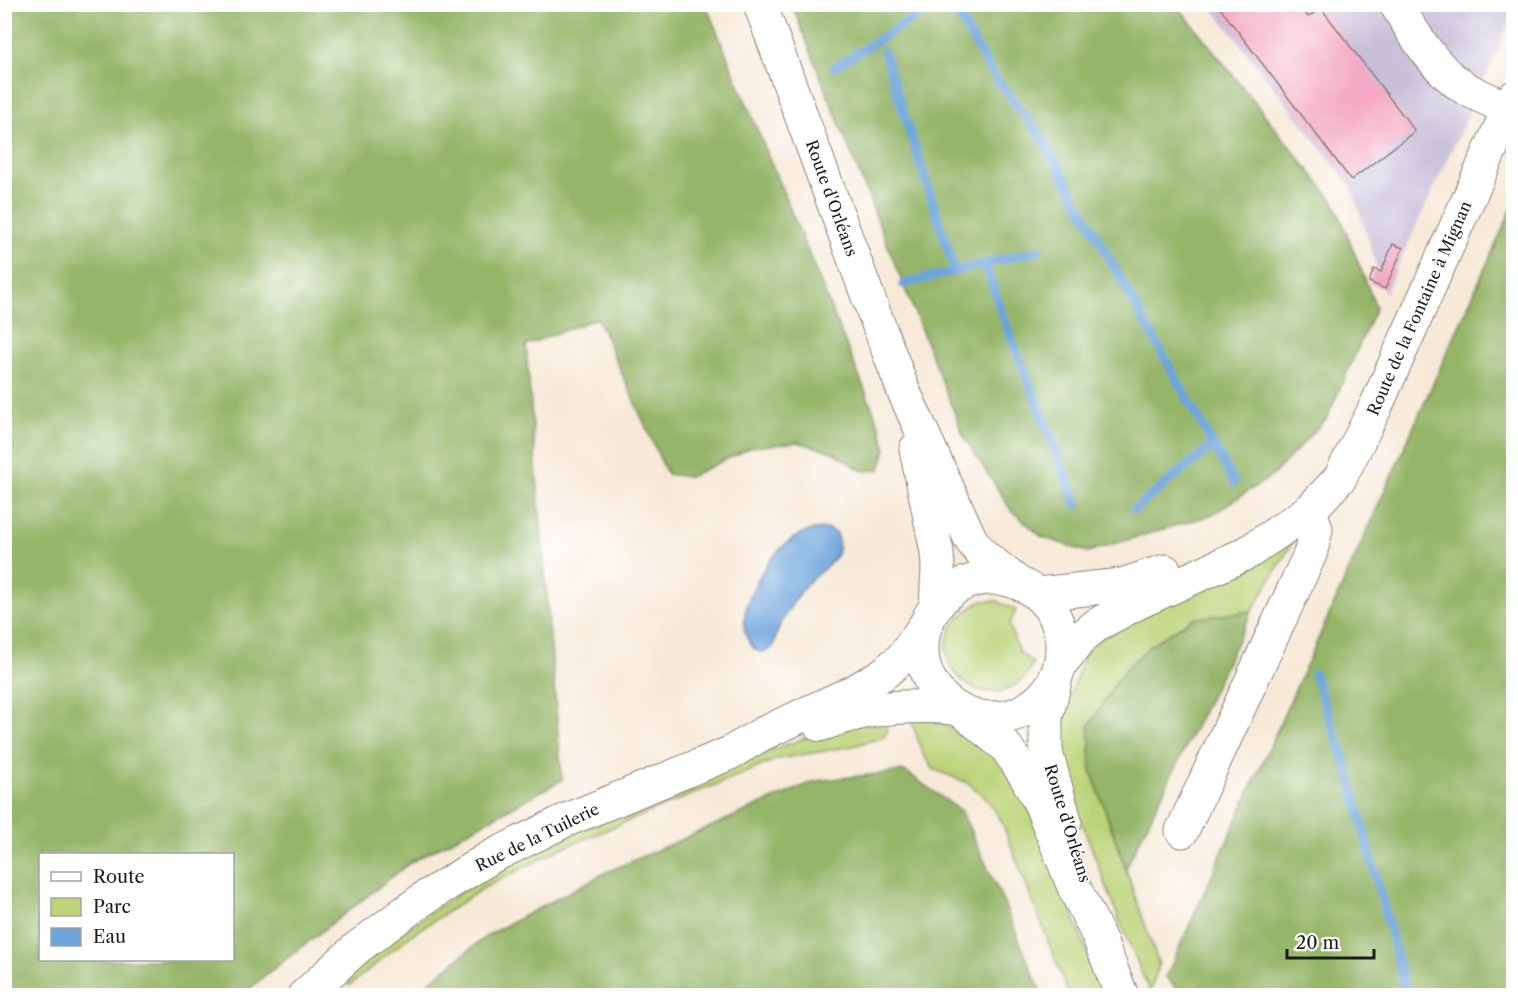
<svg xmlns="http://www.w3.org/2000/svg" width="1518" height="1000" viewBox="0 0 1518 1000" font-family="'Libre Caslon Text',serif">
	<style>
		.industrial { fill: #c8bfd8 }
		.green { fill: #bcd377; stroke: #6c784a; stroke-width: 1.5 }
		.forest { fill: #95b568; stroke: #586842; stroke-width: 1.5; fill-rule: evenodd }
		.water { fill: #6ca4db; stroke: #44607c; stroke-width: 1.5 }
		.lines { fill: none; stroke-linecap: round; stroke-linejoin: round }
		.stream { stroke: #6ca4db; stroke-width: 9 }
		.building { fill: #f4aac5 }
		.minor-casing { stroke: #8a827a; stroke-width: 35 }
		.major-casing { stroke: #8a827a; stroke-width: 35 }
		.minor { stroke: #fff; stroke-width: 33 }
		.major { stroke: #fff; stroke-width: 33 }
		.labels { text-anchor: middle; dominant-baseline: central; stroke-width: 4.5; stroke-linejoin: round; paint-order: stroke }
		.street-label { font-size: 16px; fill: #1c1c1c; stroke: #fff }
	</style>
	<rect width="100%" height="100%" fill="#fff"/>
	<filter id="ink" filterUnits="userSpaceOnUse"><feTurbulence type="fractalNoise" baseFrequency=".0167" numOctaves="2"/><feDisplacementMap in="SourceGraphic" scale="12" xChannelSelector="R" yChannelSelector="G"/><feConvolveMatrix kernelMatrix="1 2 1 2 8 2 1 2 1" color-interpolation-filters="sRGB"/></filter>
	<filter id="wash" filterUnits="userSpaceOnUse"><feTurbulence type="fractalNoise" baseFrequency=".008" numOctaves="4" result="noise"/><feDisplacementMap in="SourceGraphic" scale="24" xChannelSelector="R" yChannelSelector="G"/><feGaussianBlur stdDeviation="1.35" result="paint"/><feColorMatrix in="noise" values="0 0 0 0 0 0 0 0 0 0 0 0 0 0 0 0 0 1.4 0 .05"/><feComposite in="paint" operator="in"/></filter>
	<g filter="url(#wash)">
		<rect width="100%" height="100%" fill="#f7e9d7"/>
		<path class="industrial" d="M1210 5H1513V14L1487 74 1385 293 1352 188Z"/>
		<g class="green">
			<path d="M1293 542 1252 611 1192 619 1091 770 1159 965 1150 992 1123 929 1059 764 1057 730 1065 701 1073 689 1083 658 1091 646 1130 619Z"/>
			<path d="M983 601H997L1016 610 1009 625 1019 652 1033 663C1030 668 1028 675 1023 679 977 724 900 642 983 601Z"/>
			<path d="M910 717 939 721 958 732 977 737 1007 762 1056 869 1103 995H1069L1001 820 988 800 968 783 933 769 923 754Z"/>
			<path d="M848 723 885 724 888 730 884 737 853 746 778 759 560 849 482 889 410 936 349 986 347 978 402 932 478 881 550 843 771 750Z"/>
		</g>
		<g class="forest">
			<path d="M5 4 706 5 880 427 886 449 880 470 862 471 833 452 798 442 752 447 689 477 667 474 597 318 526 345 562 780 410 863 263 977 243 995H5ZM232 854V960H40V854Z"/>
			<path d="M792 5H1177L1334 202 1376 307 1327 418 1272 476 1211 515 1087 552 1042 537 1011 510 964 437Z"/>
			<path d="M1513 206V995H1182L1166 977Z"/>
			<path d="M1252 611 1126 868 1091 770 1089 726 1121 674 1149 646 1192 619Z"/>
			<path d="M905 771 962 812 1005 906 1042 995H413L488 935 607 872 815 781Z"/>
		</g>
		<path class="water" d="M827 529 835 532C848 559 823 566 808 583 797 596 788 610 780 625 777 631 776 641 772 647 757 663 744 638 744 625 744 591 776 541 809 531 814 529 822 530 827 529Z"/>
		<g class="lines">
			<g class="stream">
				<path d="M952 4 991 72 1041 136 1234 482"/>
				<path d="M884 52 955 271"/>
				<path d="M834 67 937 4"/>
				<path d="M985 264 1003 316 1077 505"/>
				<path d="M903 284 1040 250"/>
				<path d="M1134 510 1213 445"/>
				<path d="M1314 674 1349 773 1407 996"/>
			</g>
		</g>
		<g id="blocks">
			<g class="building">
				<path d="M1217 4H1298L1308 17 1321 8 1415 131 1351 180Z"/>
				<path d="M1393 244 1403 248 1385 289 1369 282 1374 269 1381 272Z"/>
			</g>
		</g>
	</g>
	<g filter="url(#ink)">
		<use href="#blocks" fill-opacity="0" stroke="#8a827a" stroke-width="1.5"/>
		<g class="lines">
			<defs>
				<g id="minor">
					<path d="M1396 4C1414 34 1435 70 1465 88 1479 96 1494 102 1508 109"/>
					<path d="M1038 594 1122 585 1165 571"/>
					<path d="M1062 662 1083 636 1098 624 1137 603 1247 553 1310 510 1340 478 1376 406 1514 97"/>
					<path d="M820 725C866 707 907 704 956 708"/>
					<path d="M1182 831 1311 552 1316 529 1310 510"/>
					<path d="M304 996 358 947 423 899 491 857 564 821 730 753 762 734 855 691 883 674 903 657 928 621"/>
				</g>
				<g id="major">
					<path d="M760 4 874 313 904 392 971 540 984 556 1018 583"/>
					<path d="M916 449 937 552 938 567 936 607"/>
					<circle cx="992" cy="648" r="70"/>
					<path d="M1055 682 1046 717V752L1065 821"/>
					<path d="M966 714 1006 747 1025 775 1041 805 1074 887 1097 933 1122 996"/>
				</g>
			</defs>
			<use href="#minor" class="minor-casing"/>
			<use href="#major" class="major-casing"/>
			<use href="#minor" class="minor"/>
			<use href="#major" class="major"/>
		</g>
	</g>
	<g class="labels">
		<g class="street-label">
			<text transform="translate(832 198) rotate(70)">Route d'Orléans</text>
			<text transform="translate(1419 308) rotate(-66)">Route de la Fontaine à Mignan</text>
			<text transform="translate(1068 823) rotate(73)">Route d'Orléans</text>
			<text transform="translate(537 837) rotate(-26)">Rue de la Tuilerie</text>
		</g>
	</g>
	<rect width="1518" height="1000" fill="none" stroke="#fff" stroke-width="24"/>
	<rect x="39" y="853" width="195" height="108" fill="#ffffff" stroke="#a4a4a4" stroke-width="1.5"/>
	<rect x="51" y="872" width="30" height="9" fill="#ffffff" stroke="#a4a4a4" stroke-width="1.5"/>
	<text x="93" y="883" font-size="18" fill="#1c1c1c">Route</text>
	<rect x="51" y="898" width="30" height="18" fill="#bcd377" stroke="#a4a4a4" stroke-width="1.5"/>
	<text x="93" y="913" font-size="18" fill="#1c1c1c">Parc</text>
	<rect x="51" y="928" width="30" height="18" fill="#6ca4db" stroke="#a4a4a4" stroke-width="1.5"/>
	<text x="93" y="943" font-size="18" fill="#1c1c1c">Eau</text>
	<path d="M1287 949v9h87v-9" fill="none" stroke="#1c1c1c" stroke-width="3"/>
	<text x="1296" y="949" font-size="18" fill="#1c1c1c" stroke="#ffffff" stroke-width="4.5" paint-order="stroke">20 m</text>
</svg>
